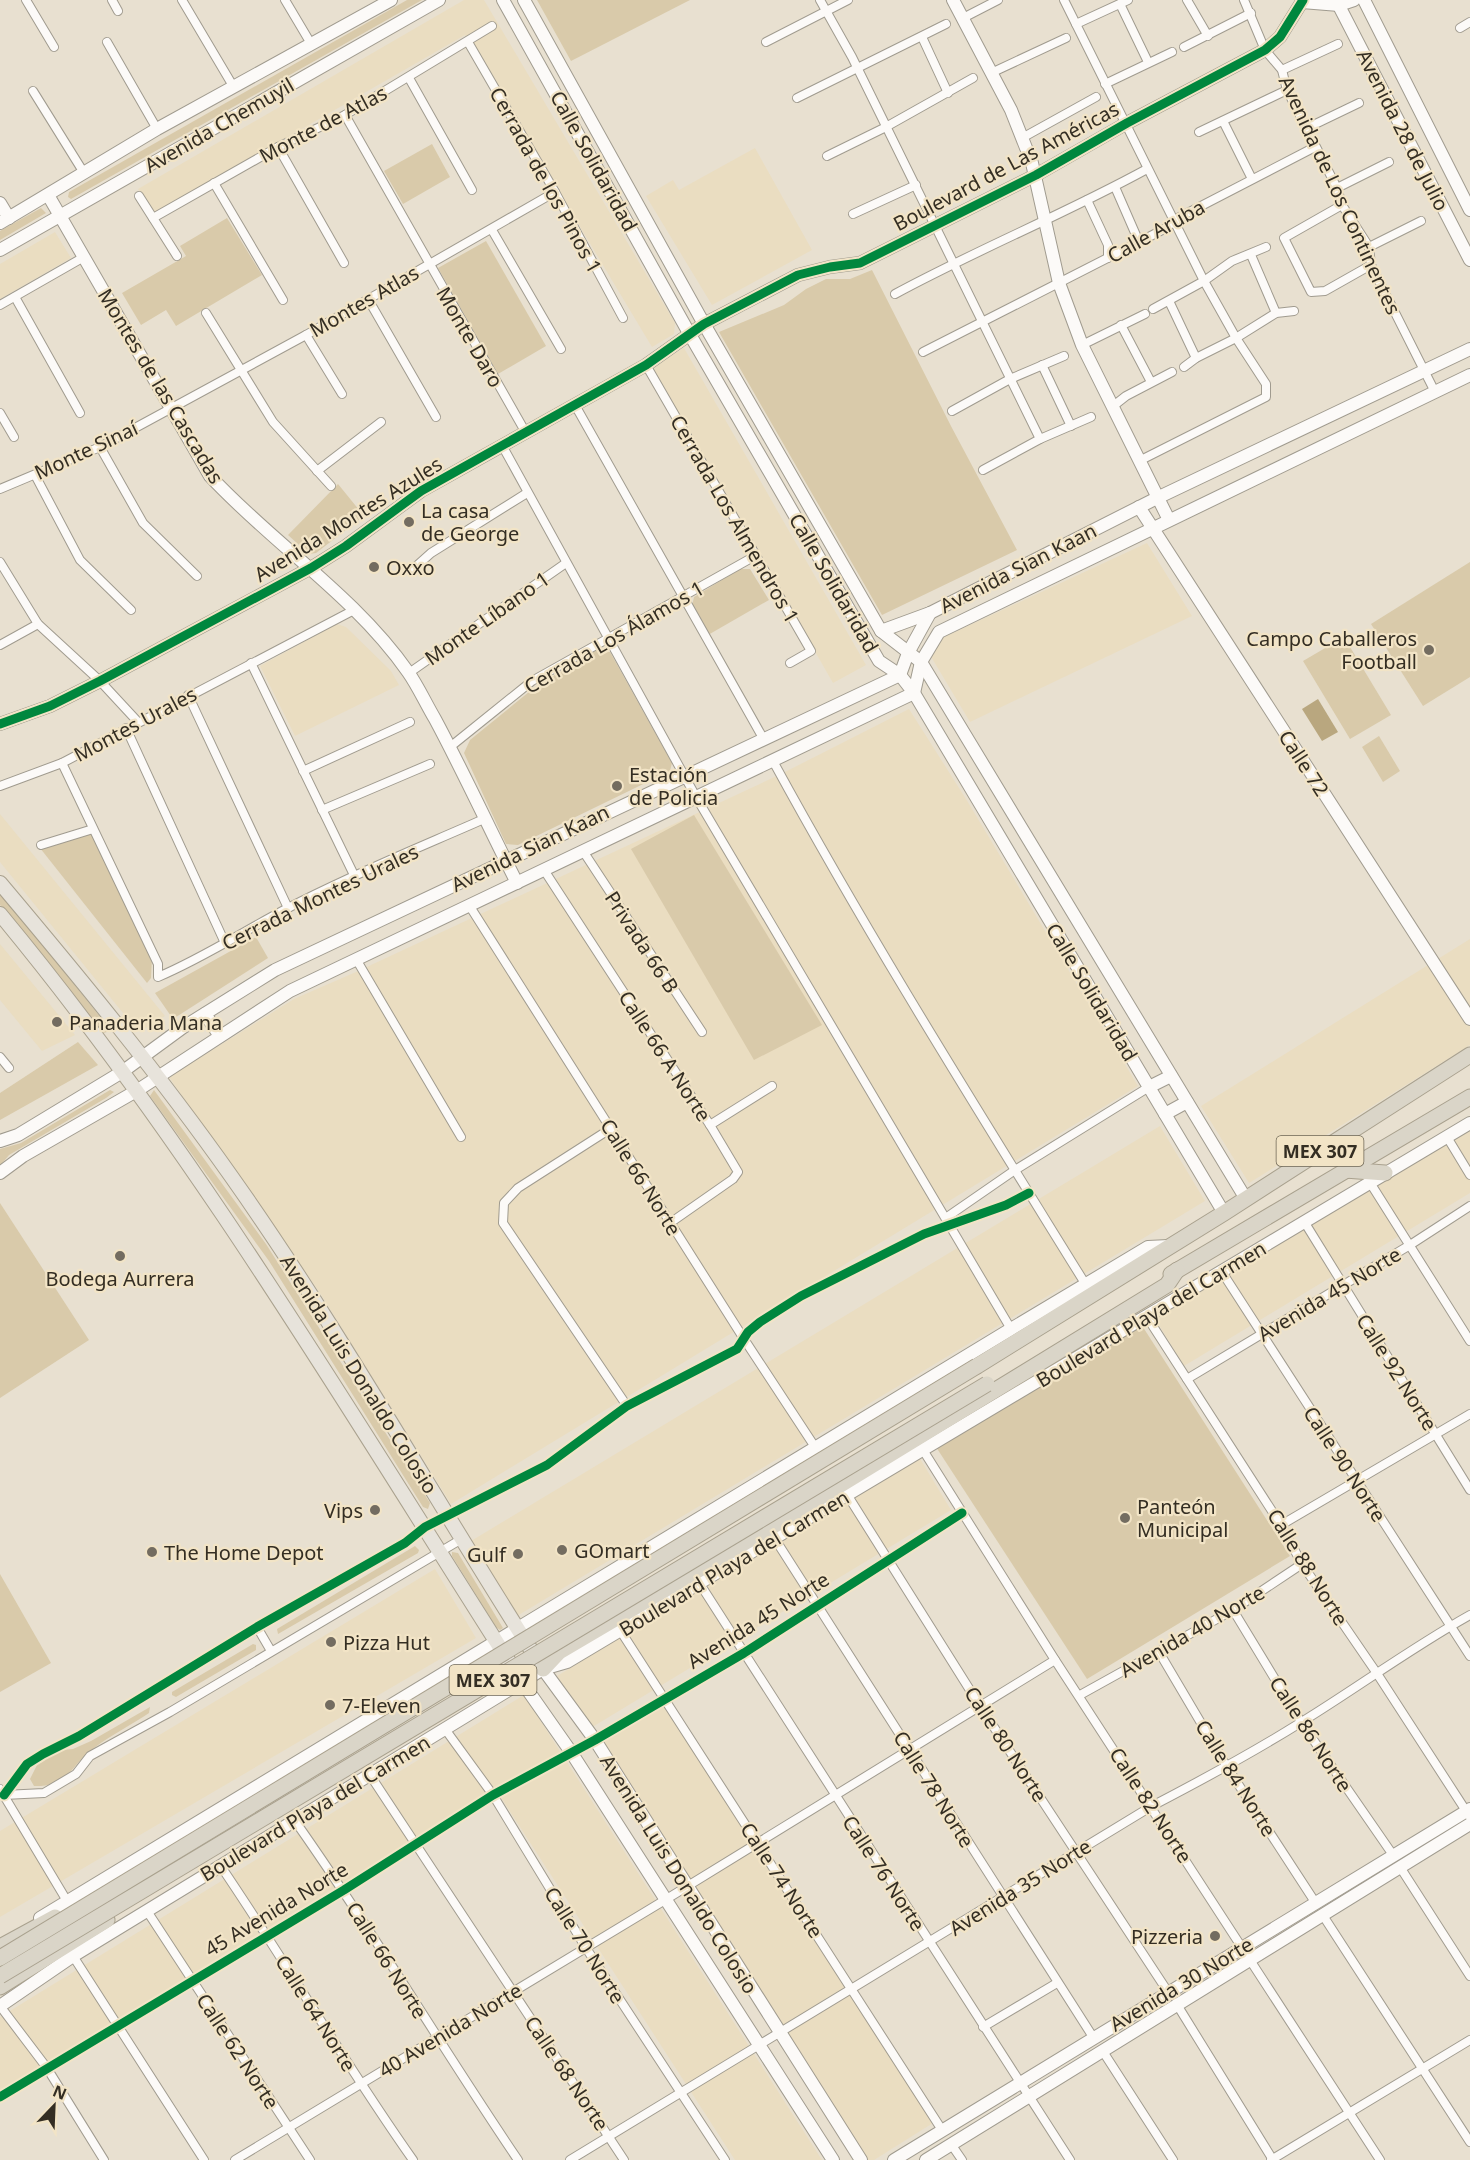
<svg xmlns="http://www.w3.org/2000/svg" width="1470" height="2160" viewBox="0 0 1470 2160" font-family="'Noto Sans',sans-serif">
	<style>
		.built { fill: #eaddc1 }
		.green { fill: #d9caaa }
		.water { fill: #b9a77f }
		.lines { fill: none; stroke-linecap: round; stroke-linejoin: round }
		.street-casing { stroke: #a09b8f; stroke-width: 10 }
		.secondary-casing { stroke: #a09b8f; stroke-width: 14 }
		.primary-casing { stroke: #a9a18e; stroke-width: 16 }
		.highway-casing { stroke: #a9a18e; stroke-width: 17 }
		.street { stroke: #fcfaf8; stroke-width: 8 }
		.secondary { stroke: #fcfaf8; stroke-width: 12 }
		.primary { stroke: #e7e3db; stroke-width: 14 }
		.highway { stroke: #dad5c8; stroke-width: 15 }
		.highway-bridge-casing { stroke: #a9a18e; stroke-width: 17; stroke-linecap: butt }
		.highway-bridge { stroke: #dad5c8; stroke-width: 15 }
		.cycleway-casing { stroke: #f2e4c6; stroke-width: 13 }
		.cycleway { stroke: #00873e; stroke-width: 9 }
		.poi-dot { fill: #736c60; stroke: #f2e4c6; stroke-width: 2 }
		.labels { text-anchor: middle; dominant-baseline: central; stroke-width: 4.5; stroke-linejoin: round; paint-order: stroke }
		.shield { fill: #f2e4c6; stroke: #6d6554; stroke-width: 1.5 }
		.shield-label { font-size: 18px; font-weight: bold; fill: #342e23 }
		.street-label { font-size: 20px; fill: #342e23; stroke: #f2e4c6 }
		.poi-label { font-size: 20px; fill: #342e23; stroke: #f2e4c6; text-anchor: start }
	</style>
	<rect width="100%" height="100%" fill="#e8e0d0"/>
	<g class="built">
		<path d="M464 0H484L675 323 674 334 652 347 465 35 154 214 138 189Z"/>
		<path d="M755 148 812 250 712 305 646 196 673 180 679 190Z"/>
		<path d="M55 232 71 258 0 299V264Z"/>
		<path d="M684 348 866 665 833 683 652 367Z"/>
		<path d="M1147 543 1192 616 970 722 930 655 942 638Z"/>
		<path d="M337 624 346 627 391 671 399 685 295 736 260 666Z"/>
		<path d="M909 709 966 799 1138 1086 451 1504 320 1293 169 1077 294 999 356 972 781 774Z"/>
		<path d="M0 814 165 1016 144 1029 132 1024 0 862Z"/>
		<path d="M1470 939V1045L1249 1183 1201 1106Z"/>
		<path d="M0 944 75 1035 42 1051 0 1000Z"/>
		<path d="M1160 1126 1205 1201 517 1616 471 1541Z"/>
		<path d="M1470 1126V1193L1184 1366 1154 1317Z"/>
		<path d="M919 1457 951 1510 589 1729 557 1676Z"/>
		<path d="M435 1569 476 1638 0 1917V1831Z"/>
		<path d="M524 1695 822 2160H735L498 1793 0 2096V2017Z"/>
		<path d="M660 1700 933 2123 874 2160H864L595 1737Z"/>
	</g>
	<g class="green">
		<path d="M407 0H422L71 199 68 197 69 192Z"/>
		<path d="M537 0H690L571 61Z"/>
		<path d="M432 144 450 177 403 204 384 171Z"/>
		<path d="M41 208 46 213 0 240V231Z"/>
		<path d="M227 218 262 275 176 326 166 310 141 325 122 293 186 256 180 246Z"/>
		<path d="M486 241 546 346 498 374 438 268Z"/>
		<path d="M872 270 952 428 1017 550 882 615 719 332 784 305 806 289 826 279H850Z"/>
		<path d="M338 484 364 516 316 553 309 554 288 535Z"/>
		<path d="M1470 562V677L1423 706 1371 624Z"/>
		<path d="M740 569H750L769 600 708 635 692 606 694 597Z"/>
		<path d="M1344 637 1391 715 1350 739 1303 661Z"/>
		<path d="M598 649 610 652 672 763 670 771 518 845 506 844 464 753 470 740 535 687Z"/>
		<path d="M1379 736 1400 771 1383 782 1362 747Z"/>
		<path d="M694 815 822 1025 754 1060 631 849Z"/>
		<path d="M88 832 93 834 152 958 151 978 147 983 40 848Z"/>
		<path d="M0 892 109 1028 107 1032 103 1033 0 905Z"/>
		<path d="M256 937 268 958 173 1019 155 993Z"/>
		<path d="M78 1042 98 1065 0 1120V1093Z"/>
		<path d="M110 1090 114 1092 106 1098 9 1155 0 1166V1149L21 1143Z"/>
		<path d="M154 1090 266 1244 430 1503 428 1509 423 1507 269 1261 150 1096Z"/>
		<path d="M0 1203 89 1340 0 1398Z"/>
		<path d="M1141 1324 1290 1556 1087 1679 936 1447Z"/>
		<path d="M415 1546 419 1550 418 1553 278 1634 277 1629Z"/>
		<path d="M452 1552 458 1553 503 1628 500 1630 496 1627 452 1556Z"/>
		<path d="M0 1574 51 1663 0 1692Z"/>
		<path d="M253 1644 256 1645V1650L176 1697 172 1695V1692Z"/>
		<path d="M150 1707 149 1713C131 1725 111 1735 94 1748 70 1765 70 1787 34 1786L30 1779 37 1765 61 1750 73 1749 91 1741Z"/>
	</g>
	<path class="water" d="M1318 699 1338 732 1322 741 1302 709Z"/>
	<g class="lines">
		<defs>
			<g id="street">
				<path d="M26 0 54 47"/>
				<path d="M112 0 118 11"/>
				<path d="M182 0 233 86"/>
				<path d="M285 0 310 42"/>
				<path d="M820 0 852 57 1040 439"/>
				<path d="M1064 0 1204 281 1236 338 1266 384V397L1139 461"/>
				<path d="M1187 0 1208 36"/>
				<path d="M1244 0 1265 50 1282 70 1287 90 1337 188 1342 205 1369 247 1371 265 1435 392"/>
				<path d="M1120 4 1148 62"/>
				<path d="M963 18 998 0"/>
				<path d="M1076 24 1128 0"/>
				<path d="M1460 28 1470 22"/>
				<path d="M922 37 948 93"/>
				<path d="M107 42 157 129"/>
				<path d="M468 42 555 192 623 318"/>
				<path d="M766 42 848 0"/>
				<path d="M1184 47 1251 13"/>
				<path d="M1282 70 1338 44"/>
				<path d="M991 73 1066 38"/>
				<path d="M409 78 472 190"/>
				<path d="M1105 84 1172 52"/>
				<path d="M33 91 84 173"/>
				<path d="M797 98 946 24"/>
				<path d="M345 115 526 433"/>
				<path d="M1223 121 1252 179"/>
				<path d="M1307 128 1359 103"/>
				<path d="M1199 132 1287 90"/>
				<path d="M1022 138 1096 97"/>
				<path d="M278 147 344 263"/>
				<path d="M827 156 884 128 973 78"/>
				<path d="M214 183 283 300"/>
				<path d="M1115 187 1139 242"/>
				<path d="M1337 188 1389 162"/>
				<path d="M139 196 177 256"/>
				<path d="M1087 200 1108 245V258"/>
				<path d="M1342 205 1284 238 1311 292 1325 291 1371 265"/>
				<path d="M853 214 916 185"/>
				<path d="M153 218 278 147 345 115 492 26"/>
				<path d="M492 230 561 349"/>
				<path d="M1369 247 1421 221"/>
				<path d="M1251 255 1276 313"/>
				<path d="M895 294C978 249 1065 214 1147 169"/>
				<path d="M15 297 80 413"/>
				<path d="M368 299 436 417"/>
				<path d="M1169 301 1196 358"/>
				<path d="M0 305 84 257"/>
				<path d="M1153 309 1204 281 1232 261 1266 247"/>
				<path d="M206 313 273 422 331 486"/>
				<path d="M1121 325 1151 382"/>
				<path d="M306 335 342 394"/>
				<path d="M1082 345 1145 314"/>
				<path d="M923 352 1139 242 1168 227 1174 220 1315 147"/>
				<path d="M646 365 811 651 790 663"/>
				<path d="M1042 365 1071 426"/>
				<path d="M1184 367 1196 358 1236 338 1276 313 1294 311"/>
				<path d="M575 405 763 738"/>
				<path d="M1112 407 1126 396 1172 372"/>
				<path d="M952 411 1010 379 1064 356"/>
				<path d="M0 413 14 437"/>
				<path d="M100 447 143 523 197 576"/>
				<path d="M503 447 696 797 1011 1329"/>
				<path d="M983 470 1040 439 1091 417"/>
				<path d="M317 471 381 422"/>
				<path d="M35 475 80 560 131 610"/>
				<path d="M0 489 100 447 306 335 555 192"/>
				<path d="M0 562 38 624 100 681 138 722"/>
				<path d="M412 570 431 553 527 493"/>
				<path d="M0 645 38 624"/>
				<path d="M251 663 354 875"/>
				<path d="M409 673 566 563"/>
				<path d="M188 695 288 908"/>
				<path d="M126 728 225 943"/>
				<path d="M450 747 532 681 755 556"/>
				<path d="M773 761C870 939 979 1112 1086 1285"/>
				<path d="M62 763 158 964V977C203 958 244 931 288 908 351 875 418 848 484 819"/>
				<path d="M303 771 410 722"/>
				<path d="M0 786 62 763 354 610"/>
				<path d="M322 810 430 764"/>
				<path d="M41 845 93 829"/>
				<path d="M583 851 702 1032"/>
				<path d="M544 870 710 1125 738 1172 733 1179 670 1223"/>
				<path d="M469 905 744 1339 815 1447"/>
				<path d="M356 959 461 1137"/>
				<path d="M0 1057 9 1068"/>
				<path d="M710 1125 772 1086"/>
				<path d="M610 1129 518 1188 504 1203 503 1223 627 1406"/>
				<path d="M1447 1137 1470 1175"/>
				<path d="M1369 1181 1470 1341"/>
				<path d="M947 1217 1015 1170 1149 1087"/>
				<path d="M1305 1223 1470 1490"/>
				<path d="M1222 1272 1470 1656"/>
				<path d="M1147 1317 1281 1525 1302 1564 1376 1672 1470 1817"/>
				<path d="M1187 1379 1410 1245 1470 1206"/>
				<path d="M923 1450 1055 1660 1380 2160"/>
				<path d="M848 1496 980 1706 1168 1992"/>
				<path d="M1281 1525 1470 1414"/>
				<path d="M775 1539 1093 2037"/>
				<path d="M700 1584 1070 2160"/>
				<path d="M1233 1610 1301 1722 1393 1855"/>
				<path d="M257 1627 271 1651"/>
				<path d="M620 1630 942 2130"/>
				<path d="M1159 1652 1227 1767 1315 1902"/>
				<path d="M1080 1695 1233 1610 1302 1564"/>
				<path d="M445 1729 493 1795 586 1948 725 2160"/>
				<path d="M370 1775 624 2160"/>
				<path d="M0 1789 67 1901"/>
				<path d="M4 1795 27 1764 43 1754 79 1736 257 1627 405 1543 425 1527 547 1465 627 1406 737 1349 748 1332 760 1322 801 1296 924 1234 1006 1205 1029 1193"/>
				<path d="M4 1795 44 1793 76 1774 90 1756 170 1712 460 1540"/>
				<path d="M295 1821C373 1931 442 2048 518 2160"/>
				<path d="M220 1865C286 1962 345 2064 413 2160"/>
				<path d="M1400 1867 1470 1976"/>
				<path d="M147 1911 310 2160"/>
				<path d="M1322 1914 1470 2142"/>
				<path d="M73 1956 204 2160"/>
				<path d="M1176 2003 1273 2160"/>
				<path d="M0 2006 47 2068 104 2160"/>
				<path d="M983 2027 1057 1983"/>
				<path d="M1102 2050 1173 2160"/>
				<path d="M0 2097 344 1890 493 1795 595 1740 744 1653 962 1513"/>
				<path d="M951 2144 962 2160"/>
				<path d="M235 2160 665 1900 1055 1660"/>
				<path d="M570 2160 1152 1806C1202 1780 1252 1753 1300 1723 1357 1688 1411 1648 1470 1615"/>
				<path d="M1271 2160 1470 2040"/>
			</g>
			<g id="secondary">
				<path d="M503 0 689 333 879 661 900 675 914 693 1224 1213"/>
				<path d="M524 0 704 324 881 631 921 662 1246 1199"/>
				<path d="M953 0 1011 110 1032 163 1059 283 1082 345 1169 520"/>
				<path d="M1336 0 1470 260"/>
				<path d="M1364 0 1470 210"/>
				<path d="M1302 2 1339 5 1354 0"/>
				<path d="M48 195 210 476C273 544 354 595 408 672 418 686 426 704 435 719 464 773 489 828 517 883"/>
				<path d="M0 203 9 218"/>
				<path d="M0 223 157 129 391 0"/>
				<path d="M0 250 439 0"/>
				<path d="M1139 507 1470 1019"/>
				<path d="M881 631 930 613 1157 498 1470 349"/>
				<path d="M0 724 50 706 100 681 311 568 346 546 421 491 646 365 704 324 798 275 830 267 860 263 1036 175 1127 123 1265 50 1280 37 1303 0"/>
				<path d="M205 1014 220 1036"/>
				<path d="M1149 1087 1171 1076"/>
				<path d="M1165 1114 1187 1102"/>
				<path d="M0 1141 18 1135 122 1072 182 1028 275 970 900 675 908 653 930 613"/>
				<path d="M0 1173 23 1156 138 1090 290 991 914 693 921 662 939 632 1470 375"/>
				<path d="M543 1669 595 1740 861 2160"/>
				<path d="M522 1682 571 1752 833 2160"/>
				<path d="M40 1918 1011 1329 1148 1247 1169 1246"/>
				<path d="M0 2006 73 1956 543 1669 567 1662 1470 1123"/>
				<path d="M894 2160 1470 1809"/>
				<path d="M926 2160 1470 1824"/>
			</g>
			<g id="primary">
				<path d="M0 883C80 978 159 1074 231 1176 342 1333 436 1502 540 1664"/>
				<path d="M0 914C198 1153 355 1421 522 1682"/>
			</g>
			<g id="highway">
				<path d="M1345 1170 1385 1173"/>
				<path d="M1171 1274 1470 1097"/>
				<path d="M977 1366 1224 1213 1470 1055"/>
				<path d="M543 1669 559 1652 780 1522 1167 1285 1177 1270"/>
				<path d="M0 1947 55 1917"/>
				<path d="M0 1987 107 1920"/>
			</g>
		</defs>
		<use href="#street" class="street-casing"/>
		<use href="#secondary" class="secondary-casing"/>
		<use href="#primary" class="primary-casing"/>
		<use href="#highway" class="highway-casing"/>
		<use href="#street" class="street"/>
		<use href="#secondary" class="secondary"/>
		<use href="#primary" class="primary"/>
		<use href="#highway" class="highway"/>
		<defs>
			<g id="highway-bridge">
				<path d="M0 1958 977 1366"/>
				<path d="M0 1976 987 1384"/>
			</g>
		</defs>
		<use href="#highway-bridge" class="highway-bridge-casing"/>
		<use href="#highway-bridge" class="highway-bridge"/>
		<defs>
			<g id="cycleway">
				<path d="M0 724 50 706 100 681 311 568 346 546 421 491 646 365 704 324 798 275 830 267 860 263 1036 175 1127 123 1265 50 1280 37 1303 0"/>
				<path d="M4 1795 27 1764 43 1754 79 1736 257 1627 405 1543 425 1527 547 1465 627 1406 737 1349 748 1332 760 1322 801 1296 924 1234 1006 1205 1029 1193"/>
				<path d="M0 2097 344 1890 493 1795 595 1740 744 1653 962 1513"/>
			</g>
		</defs>
		<use href="#cycleway" class="cycleway-casing"/>
		<use href="#cycleway" class="cycleway"/>
	</g>
	<g class="poi-dot">
		<circle cx="409" cy="522" r="6"/>
		<circle cx="374" cy="567" r="6"/>
		<circle cx="1429" cy="650" r="6"/>
		<circle cx="617" cy="786" r="6"/>
		<circle cx="57" cy="1022" r="6"/>
		<circle cx="120" cy="1256" r="6"/>
		<circle cx="375" cy="1510" r="6"/>
		<circle cx="1125" cy="1518" r="6"/>
		<circle cx="562" cy="1550" r="6"/>
		<circle cx="152" cy="1552" r="6"/>
		<circle cx="518" cy="1554" r="6"/>
		<circle cx="331" cy="1642" r="6"/>
		<circle cx="330" cy="1705" r="6"/>
		<circle cx="1215" cy="1936" r="6"/>
	</g>
	<g class="labels">
		<g class="shield">
			<rect x="1276.5" y="1136" width="87" height="30" rx="4.5"/>
			<rect x="449.5" y="1665" width="87" height="30" rx="4.5"/>
		</g>
		<g class="shield-label">
			<text x="1320" y="1151">MEX 307</text>
			<text x="493" y="1680">MEX 307</text>
		</g>
		<g class="street-label">
			<text transform="translate(323 124) rotate(-28)">Monte de Atlas</text>
			<text transform="translate(219 125) rotate(-30)">Avenida Chemuyil</text>
			<text transform="translate(1403 130) rotate(63)">Avenida 28 de Julio</text>
			<text transform="translate(594 161) rotate(61)">Calle Solidaridad</text>
			<text transform="translate(1006 166) rotate(-28)">Boulevard de Las Américas</text>
			<text transform="translate(546 180) rotate(61)">Cerrada de los Pinos 1</text>
			<text transform="translate(1340 195) rotate(65)">Avenida de Los Continentes</text>
			<text transform="translate(1156 231) rotate(-29)">Calle Aruba</text>
			<text transform="translate(364 301) rotate(-30)">Montes Atlas</text>
			<text transform="translate(470 337) rotate(60)">Monte Daro</text>
			<text transform="translate(161 386) rotate(59)">Montes de las Cascadas</text>
			<text transform="translate(86 450) rotate(-25)">Monte Sinaí</text>
			<text transform="translate(348 519) rotate(-32)">Avenida Montes Azules</text>
			<text transform="translate(735 519) rotate(60)">Cerrada Los Almendros 1</text>
			<text transform="translate(1018 568) rotate(-27)">Avenida Sian Kaan</text>
			<text transform="translate(834 583) rotate(60)">Calle Solidaridad</text>
			<text transform="translate(487 618) rotate(-35)">Monte Líbano 1</text>
			<text transform="translate(614 637) rotate(-30)">Cerrada Los Álamos 1</text>
			<text transform="translate(135 724) rotate(-28)">Montes Urales</text>
			<text transform="translate(1304 763) rotate(57)">Calle 72</text>
			<text transform="translate(530 848) rotate(-26)">Avenida Sian Kaan</text>
			<text transform="translate(320 897) rotate(-26)">Cerrada Montes Urales</text>
			<text transform="translate(642 942) rotate(57)">Privada 66 B</text>
			<text transform="translate(1092 992) rotate(59)">Calle Solidaridad</text>
			<text transform="translate(665 1056) rotate(57)">Calle 66 A Norte</text>
			<text transform="translate(641 1177) rotate(58)">Calle 66 Norte</text>
			<text transform="translate(1329 1294) rotate(-31)">Avenida 45 Norte</text>
			<text transform="translate(1151 1314) rotate(-31)">Boulevard Playa del Carmen</text>
			<text transform="translate(1397 1372) rotate(58)">Calle 92 Norte</text>
			<text transform="translate(359 1374) rotate(58)">Avenida Luis Donaldo Colosio</text>
			<text transform="translate(1345 1464) rotate(57)">Calle 90 Norte</text>
			<text transform="translate(734 1563) rotate(-31)">Boulevard Playa del Carmen</text>
			<text transform="translate(1308 1567) rotate(58)">Calle 88 Norte</text>
			<text transform="translate(758 1620) rotate(-32)">Avenida 45 Norte</text>
			<text transform="translate(1192 1631) rotate(-30)">Avenida 40 Norte</text>
			<text transform="translate(1311 1734) rotate(57)">Calle 86 Norte</text>
			<text transform="translate(1006 1744) rotate(57)">Calle 80 Norte</text>
			<text transform="translate(1236 1778) rotate(58)">Calle 84 Norte</text>
			<text transform="translate(934 1789) rotate(58)">Calle 78 Norte</text>
			<text transform="translate(1151 1805) rotate(57)">Calle 82 Norte</text>
			<text transform="translate(315 1808) rotate(-31)">Boulevard Playa del Carmen</text>
			<text transform="translate(884 1873) rotate(57)">Calle 76 Norte</text>
			<text transform="translate(679 1874) rotate(58)">Avenida Luis Donaldo Colosio</text>
			<text transform="translate(782 1880) rotate(57)">Calle 74 Norte</text>
			<text transform="translate(1020 1887) rotate(-32)">Avenida 35 Norte</text>
			<text transform="translate(276 1909) rotate(-31)">45 Avenida Norte</text>
			<text transform="translate(585 1945) rotate(58)">Calle 70 Norte</text>
			<text transform="translate(387 1960) rotate(58)">Calle 66 Norte</text>
			<text transform="translate(1181 1984) rotate(-31)">Avenida 30 Norte</text>
			<text transform="translate(316 2013) rotate(58)">Calle 64 Norte</text>
			<text transform="translate(450 2030) rotate(-31)">40 Avenida Norte</text>
			<text transform="translate(238 2051) rotate(57)">Calle 62 Norte</text>
			<text transform="translate(567 2073) rotate(56)">Calle 68 Norte</text>
		</g>
		<g class="poi-label">
			<text x="421" y="510">La casa<tspan x="421" dy="23">de George</tspan></text>
			<text x="386" y="567">Oxxo</text>
			<text x="1417" y="638" text-anchor="end">Campo Caballeros<tspan x="1417" dy="23">Football</tspan></text>
			<text x="629" y="774">Estación<tspan x="629" dy="23">de Policia</tspan></text>
			<text x="69" y="1022">Panaderia Mana</text>
			<text x="120" y="1278" text-anchor="middle">Bodega Aurrera</text>
			<text x="1137" y="1506">Panteón<tspan x="1137" dy="23">Municipal</tspan></text>
			<text x="363" y="1510" text-anchor="end">Vips</text>
			<text x="574" y="1550">GOmart</text>
			<text x="164" y="1552">The Home Depot</text>
			<text x="506" y="1554" text-anchor="end">Gulf</text>
			<text x="343" y="1642">Pizza Hut</text>
			<text x="342" y="1705">7-Eleven</text>
			<text x="1203" y="1936" text-anchor="end">Pizzeria</text>
		</g>
	</g>
	<g transform="translate(54 2106) rotate(23)" stroke="#f2e4c6" stroke-width="4.5" paint-order="stroke">
	<path d="M0-4.5L10 22L0 15L-10 22Z" fill="#342e23"/>
	<text y="-9" font-size="16" font-weight="bold" text-anchor="middle" fill="#342e23">N</text>
	</g>
</svg>
